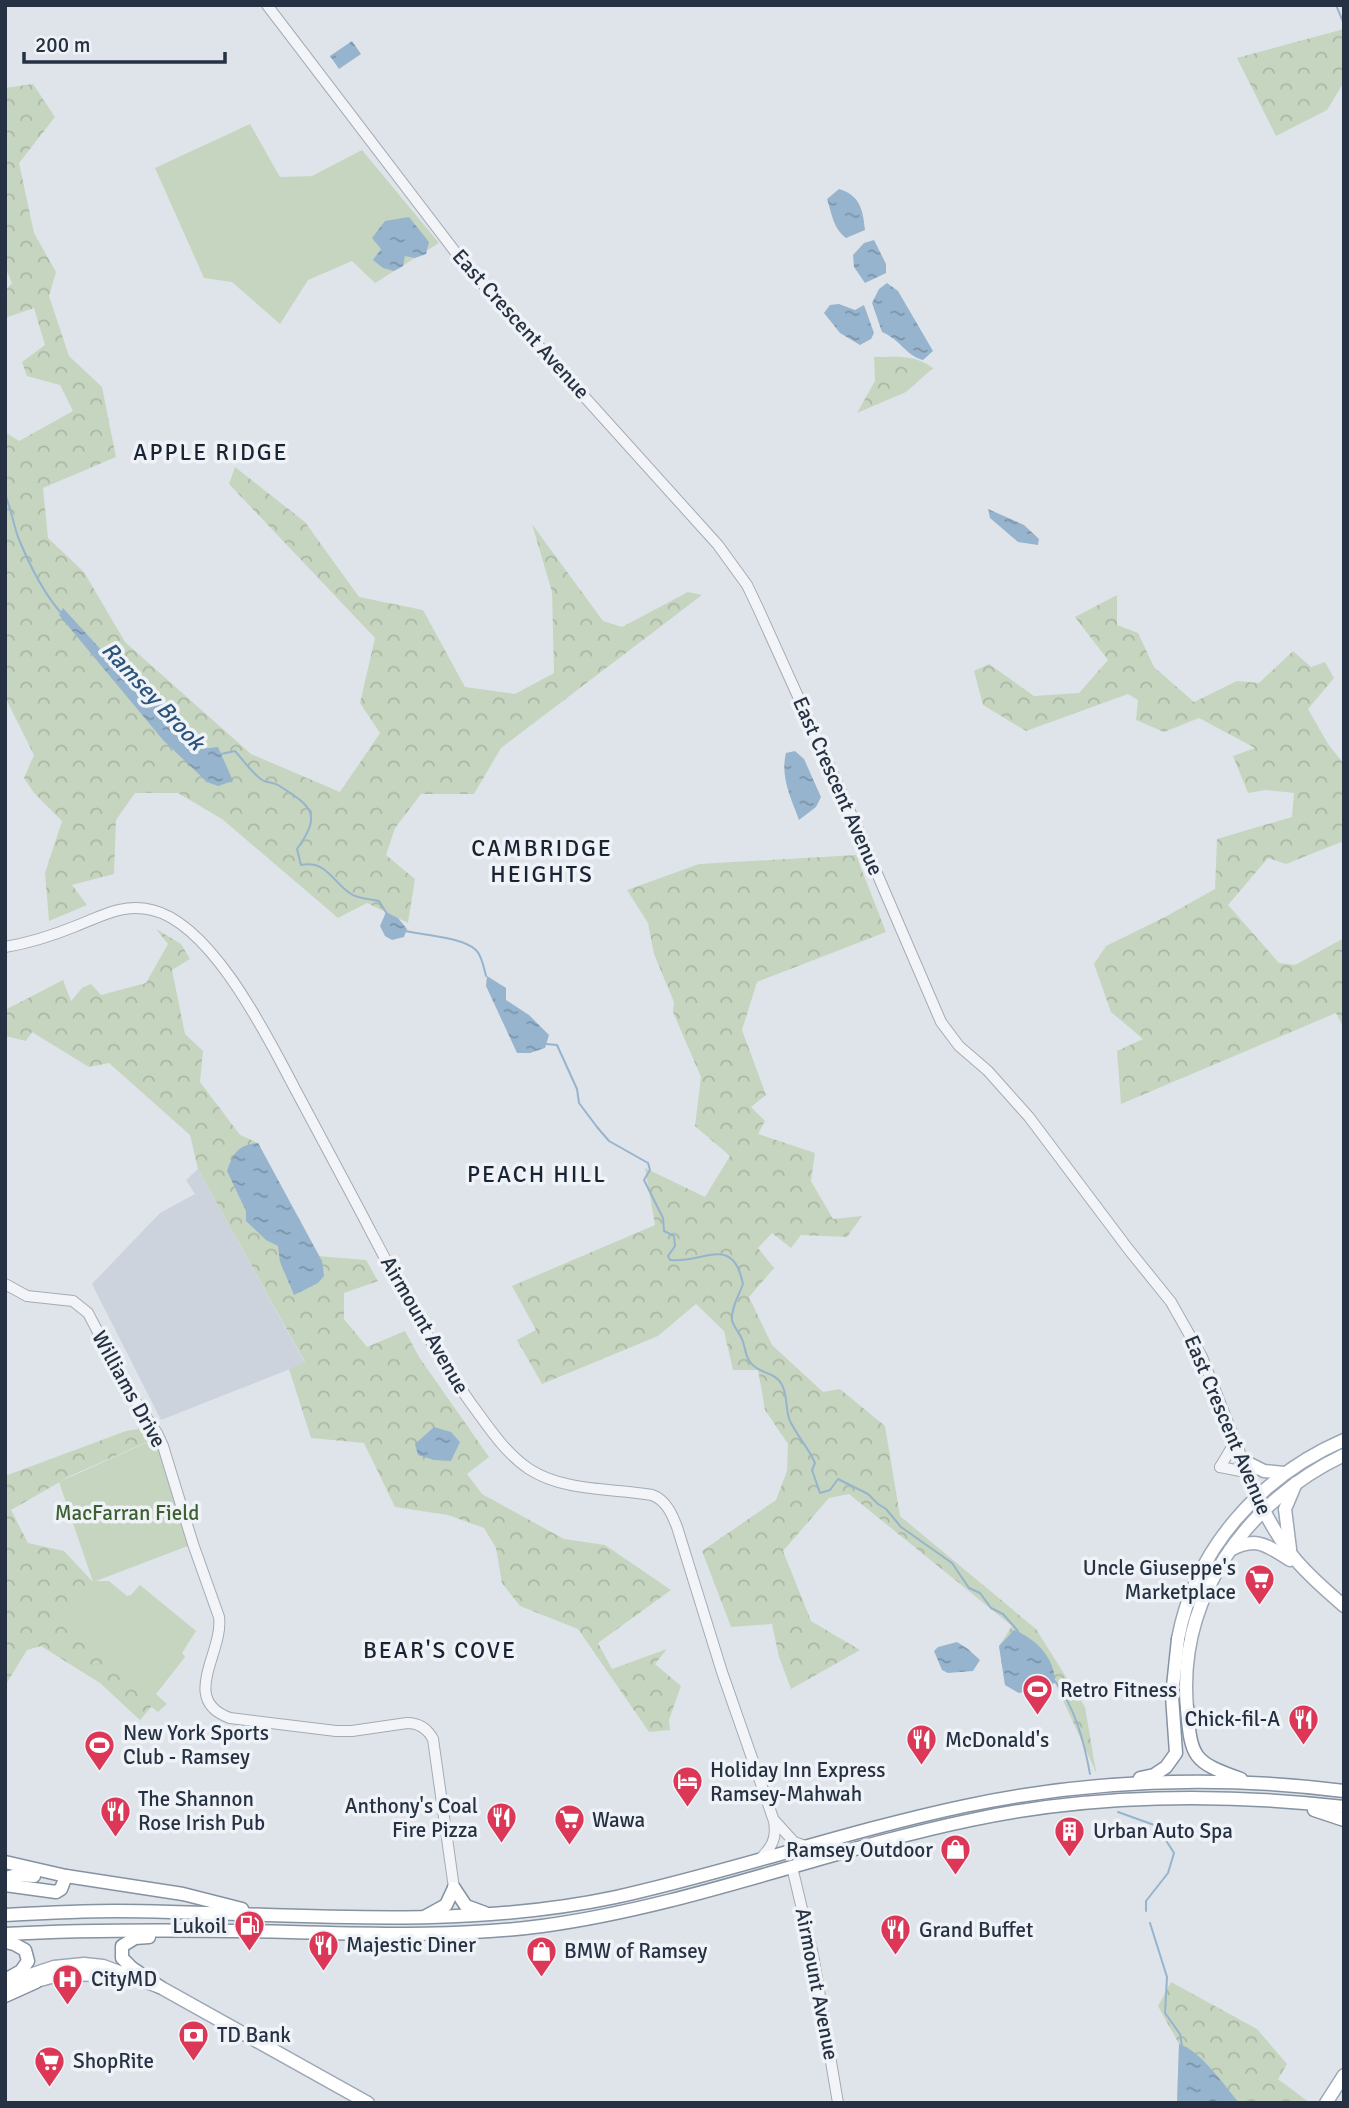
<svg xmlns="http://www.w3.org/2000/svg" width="1349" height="2108" viewBox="0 0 1349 2108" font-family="Signika,sans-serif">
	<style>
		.built { fill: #cdd3dc }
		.forest { fill: url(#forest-crowns) }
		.green { fill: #c6d5bf }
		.water { fill: url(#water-ripples) }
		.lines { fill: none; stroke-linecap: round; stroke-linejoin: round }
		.stream { stroke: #96b4ce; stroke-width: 2 }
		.tertiary-casing { stroke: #a4abb5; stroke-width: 12 }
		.primary-casing { stroke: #9da8b7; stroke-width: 15 }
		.trunk-casing { stroke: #8592a2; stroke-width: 15 }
		.tertiary { stroke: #f2f4f8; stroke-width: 10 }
		.primary { stroke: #fff; stroke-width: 12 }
		.trunk { stroke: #fff; stroke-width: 12 }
		.labels { text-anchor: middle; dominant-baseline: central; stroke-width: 7; stroke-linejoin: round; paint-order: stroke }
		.street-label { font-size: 21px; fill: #263243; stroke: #eff3f7 }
		.park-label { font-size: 21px; fill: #3d6032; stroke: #eff3f7 }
		.poi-label { font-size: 21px; fill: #263243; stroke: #eff3f7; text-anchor: start }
		.neighbourhood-label { font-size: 23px; letter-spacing: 2px; fill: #182333; stroke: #eff3f7 }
		.water-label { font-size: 23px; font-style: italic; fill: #2c537b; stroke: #eff3f7 }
	</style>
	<defs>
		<pattern id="forest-crowns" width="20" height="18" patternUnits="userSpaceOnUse" patternTransform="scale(1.75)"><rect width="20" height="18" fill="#c6d5bf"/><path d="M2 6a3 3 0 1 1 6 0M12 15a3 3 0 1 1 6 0" fill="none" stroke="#aab7a5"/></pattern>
		<pattern id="water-ripples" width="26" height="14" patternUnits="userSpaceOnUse" patternTransform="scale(1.75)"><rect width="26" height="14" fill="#96b4ce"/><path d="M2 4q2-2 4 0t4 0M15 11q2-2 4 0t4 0" fill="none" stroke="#7a93a9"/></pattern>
	</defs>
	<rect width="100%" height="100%" fill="#dfe4ea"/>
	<path class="built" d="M198 1169 305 1363 161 1420 92 1284 160 1213 195 1194 186 1180Z"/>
	<g class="forest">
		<path d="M1344 29V82L1327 110 1276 136 1237 58Z"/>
		<path d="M33 84 55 117 19 163 34 233 56 272 49 296 69 356 102 387 116 457 43 488 48 538 84 572 125 642 251 754 340 792 380 733 360 703 375 638 229 484 235 467 305 522 359 597 423 610 465 687 515 694 554 673 552 592 532 524 603 621 622 627 688 592 702 595 501 748 474 794H421L395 828 386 855 415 879 408 923 367 903 338 918 222 819 178 793H135L116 820 114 874 72 885 87 905 49 921 45 873 62 821 34 793 24 778 34 755 5 697V432L19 441 73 411 60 385 27 376 22 362 45 345 34 308 5 318V291L12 283 5 267V88Z"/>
		<path d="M874 357C896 357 915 354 933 368L906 392 857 413 875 381Z"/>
		<path d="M1117 595V625L1138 633 1154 667 1194 702 1237 681 1259 683 1293 651 1311 667 1325 662 1334 678 1308 709 1328 744 1344 764V841L1286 864 1268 858 1228 905 1279 963 1295 965 1344 938V1028L1336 1013 1121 1104 1117 1051 1143 1039 1111 1012 1094 964 1106 946 1165 917 1215 889 1217 839 1292 817 1294 793 1265 790 1248 793 1233 756 1255 748 1199 718 1164 732 1136 720 1138 700 1128 694 1026 731 983 705 974 671 989 664 1034 696 1079 693 1108 660 1075 617Z"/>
		<path d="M856 855 886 932 757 982 742 1030 766 1095 751 1107 765 1121 758 1134 815 1153 811 1181 833 1219 862 1216 847 1237 801 1235 791 1248 772 1233 758 1248 774 1268 749 1297 772 1345 823 1392 840 1389 885 1426 900 1516 1036 1629 1085 1707 1096 1772 1055 1683 1019 1693 1005 1685 999 1646 1012 1626 849 1494 829 1498 783 1551 811 1621 860 1650 791 1689 779 1657 772 1624 731 1627 702 1551 776 1500 787 1471 788 1444 765 1410 758 1370H733L724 1331 696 1304 658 1336 542 1384 517 1340 536 1330 512 1286 655 1225 645 1168 705 1197 730 1156 695 1126 701 1077 673 1012 674 1002 654 954 648 923 627 890 699 864Z"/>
		<path d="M156 929 181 944 190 959 172 970 185 1034 203 1051 200 1082 240 1135 258 1143 318 1256 366 1260 378 1281 344 1293V1319L367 1347 405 1331 419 1357 489 1457 467 1474 482 1494 564 1539 605 1545 671 1590 598 1643 612 1669 667 1649 655 1664 681 1686 669 1720 670 1730 649 1732 578 1629 520 1606 502 1583 496 1548 484 1528 448 1515 395 1507 364 1443 311 1438 289 1369 305 1362 198 1169 190 1135 109 1063 89 1067 32 1032 26 1041 5 1036V1010L63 980 71 1001 82 988 91 984 101 995 146 983 168 944Z"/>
		<path d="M151 1427 156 1438 70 1476 11 1510 28 1543 64 1551 93 1582 152 1700V1706L140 1720 100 1683 41 1646 27 1650 5 1686V1476L126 1431Z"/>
		<path d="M1171 1982 1257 2029 1287 2064 1278 2079 1310 2103H1177L1179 2044 1158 2006Z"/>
	</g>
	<g class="green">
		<path d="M250 124 280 177 312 176 362 150 439 243 375 283 352 261 308 280 280 324 232 282 204 278 155 168Z"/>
		<path d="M159 1437 193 1544 96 1581H109L127 1596 131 1595 140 1585 196 1631 182 1653 185 1657 156 1694 167 1704 158 1712 148 1704 151 1699 62 1626 93 1582 59 1482Z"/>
	</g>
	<g class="water">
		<path d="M352 41 361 54 339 69 330 56Z"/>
		<path d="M839 189C860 195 863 210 865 230L846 238C833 228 832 214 827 199Z"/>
		<path d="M409 217 429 242 426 254 415 258 405 256 403 266 394 271 383 268 373 260 381 249 372 238 385 221Z"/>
		<path d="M874 240 886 264V273L865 283 854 267 853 255 864 243Z"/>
		<path d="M887 283 898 291 933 351 923 360C905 355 901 340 882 332L872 303 879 289Z"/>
		<path d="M839 304 855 310 864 305 874 333 871 339 860 345 840 333 824 313 830 305Z"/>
		<path d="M988 509 1024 525 1039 539 1038 545 1018 542 990 518Z"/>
		<path d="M63 608 136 688 173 708C170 726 180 739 193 750L218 747 233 781 218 786 207 782 163 740 59 615Z"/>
		<path d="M795 751 804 759 821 797 816 807 799 820C791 798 780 777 786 753Z"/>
		<path d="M386 912 398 918 407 929 404 937 392 940 385 936 380 926Z"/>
		<path d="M487 976 506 988V1000L529 1015 549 1035 545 1048 530 1053H517L486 986Z"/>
		<path d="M258 1143 322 1261 324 1276 318 1283 294 1295 280 1262 278 1246 266 1240 246 1221V1211L227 1171C233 1153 239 1144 258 1143Z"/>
		<path d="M434 1427 451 1432 460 1442 451 1461 434 1460 418 1455 415 1444Z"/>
		<path d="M1014 1630C1036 1639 1055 1658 1055 1683L1019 1693 1005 1685 999 1646Z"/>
		<path d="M957 1642 968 1649 980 1660 973 1671 948 1673 942 1670 934 1651 938 1647Z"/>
		<path d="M1179 2044C1200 2050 1225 2086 1239 2103H1177Z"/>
	</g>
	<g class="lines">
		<g class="stream">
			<path d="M1336 5 1344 24"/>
			<path d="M5 495C11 508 13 523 18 537 29 564 43 593 62 614"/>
			<path d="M221 754 235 751C243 760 252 773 262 780 267 783 273 782 278 785 311 806 323 813 297 849L301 865C327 860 332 882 351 894 359 899 370 899 379 901L387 914"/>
			<path d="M405 931C423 935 463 937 476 950 482 956 484 968 486 976"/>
			<path d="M546 1044 557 1045 577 1089 579 1103 597 1127 609 1141 648 1163 650 1170 644 1180 663 1218 664 1231 674 1236 675 1246 668 1256 670 1260C703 1264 733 1233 743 1284 739 1295 731 1308 732 1320 733 1326 739 1332 742 1339 746 1349 745 1360 755 1367 764 1374 776 1373 782 1385 788 1396 785 1409 790 1421 797 1436 808 1447 815 1463L812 1470 820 1493 830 1490 838 1479 868 1494 878 1504 886 1509 901 1527 952 1563 969 1588 980 1593 991 1608 1003 1614 1018 1631"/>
			<path d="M1055 1681C1075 1708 1084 1741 1090 1774"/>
			<path d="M1118 1812 1157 1826 1174 1853 1168 1873 1146 1901V1911"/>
			<path d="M1150 1923 1167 1977 1165 2013 1180 2034 1182 2046"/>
		</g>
		<defs>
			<g id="tertiary">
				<path d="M267 5 463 262 718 545 747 585 758 608 857 827 941 1022 959 1046 988 1071 1029 1117 1129 1250 1171 1302 1202 1357 1257 1496"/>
				<path d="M5 947C29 943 54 935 76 926 102 916 123 903 152 910 212 924 267 1036 294 1087 313 1122 331 1156 349 1190 387 1261 423 1336 470 1402 488 1426 504 1452 529 1469 565 1492 611 1488 652 1495 666 1500 672 1514 677 1527L722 1672 774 1821C777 1839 772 1847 759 1860"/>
				<path d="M5 1284 27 1296 73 1301 88 1313 130 1393 157 1433 163 1446 193 1544 219 1617C224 1652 179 1700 230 1718L336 1731H352L407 1723C419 1723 427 1728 433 1739L454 1888"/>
				<path d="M1220 1467 1235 1442"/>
				<path d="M1220 1467 1246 1472"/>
				<path d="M775 1821 794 1842 808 1847"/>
				<path d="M792 1867 813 1955 838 2103"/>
			</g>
			<g id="primary">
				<path d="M1242 1460 1264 1471 1284 1473"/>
				<path d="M1260 1503C1285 1553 1302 1570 1344 1606"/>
				<path d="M1290 1549 1285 1509 1296 1483"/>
				<path d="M1230 1550C1257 1536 1266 1545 1290 1560"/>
				<path d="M1178 1639C1195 1548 1261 1476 1344 1440"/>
				<path d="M1187 1708C1177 1597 1247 1501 1344 1455"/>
				<path d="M6 1983 54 1967 84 1964 103 1966 160 1987 368 2103"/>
				<path d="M29 1983 62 1974 101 1975 115 1971"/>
				<path d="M1326 2103 1344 2075"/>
			</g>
			<g id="trunk">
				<path d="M1187 1708C1191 1758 1193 1762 1241 1779"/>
				<path d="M1140 1778 1154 1775 1166 1767 1176 1753 1172 1696 1178 1639"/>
				<path d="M1314 1810 1344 1820"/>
				<path d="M5 1862 66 1876 183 1894 242 1909"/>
				<path d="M5 1878 17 1875 34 1876"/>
				<path d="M5 1885 56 1892 61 1889 66 1876"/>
				<path d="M454 1888 466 1906 485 1913"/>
				<path d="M5 1915C42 1913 80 1911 117 1911 284 1912 451 1932 616 1897 733 1871 847 1831 965 1806 1088 1780 1218 1775 1344 1791"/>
				<path d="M426 1916 446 1905 454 1888"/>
				<path d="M5 1934C101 1929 196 1930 291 1932 375 1934 459 1937 542 1926 689 1906 827 1850 971 1820 1091 1794 1223 1793 1344 1807"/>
				<path d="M149 1937 135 1938 122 1946V1958L132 1968 160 1987"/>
				<path d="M5 1942 14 1944 25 1950 28 1961 21 1971 5 1980"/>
				<path d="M5 1996 36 1982"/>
			</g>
		</defs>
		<use href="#tertiary" class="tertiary-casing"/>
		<use href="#primary" class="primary-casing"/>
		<use href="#trunk" class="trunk-casing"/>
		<use href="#tertiary" class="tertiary"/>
		<use href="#primary" class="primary"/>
		<use href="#trunk" class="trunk"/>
	</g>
	<defs>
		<symbol id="supermarket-pin" viewBox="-11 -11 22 30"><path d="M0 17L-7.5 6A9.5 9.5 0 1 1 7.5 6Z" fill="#dc3757" stroke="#eff3f7"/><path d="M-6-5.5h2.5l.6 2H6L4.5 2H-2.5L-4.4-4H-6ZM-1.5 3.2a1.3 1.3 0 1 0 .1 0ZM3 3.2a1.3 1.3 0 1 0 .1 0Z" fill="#fff"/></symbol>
		<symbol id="stadium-pin" viewBox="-11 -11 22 30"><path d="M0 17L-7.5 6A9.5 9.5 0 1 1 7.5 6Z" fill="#dc3757" stroke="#eff3f7"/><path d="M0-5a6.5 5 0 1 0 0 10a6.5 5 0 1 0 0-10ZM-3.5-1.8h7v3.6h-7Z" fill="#fff"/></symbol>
		<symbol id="restaurant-pin" viewBox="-11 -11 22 30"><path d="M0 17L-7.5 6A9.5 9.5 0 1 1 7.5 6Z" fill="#dc3757" stroke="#eff3f7"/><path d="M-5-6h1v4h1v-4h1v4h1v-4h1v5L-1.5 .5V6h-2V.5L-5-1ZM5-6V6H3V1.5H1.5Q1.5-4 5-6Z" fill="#fff"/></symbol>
		<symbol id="hotel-pin" viewBox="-11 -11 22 30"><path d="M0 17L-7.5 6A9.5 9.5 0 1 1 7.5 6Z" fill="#dc3757" stroke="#eff3f7"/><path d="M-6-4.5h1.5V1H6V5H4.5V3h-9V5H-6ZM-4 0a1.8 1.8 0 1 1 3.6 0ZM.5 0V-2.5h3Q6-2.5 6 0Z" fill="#fff"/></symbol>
		<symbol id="building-pin" viewBox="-11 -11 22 30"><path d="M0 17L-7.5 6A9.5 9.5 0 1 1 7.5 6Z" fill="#dc3757" stroke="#eff3f7"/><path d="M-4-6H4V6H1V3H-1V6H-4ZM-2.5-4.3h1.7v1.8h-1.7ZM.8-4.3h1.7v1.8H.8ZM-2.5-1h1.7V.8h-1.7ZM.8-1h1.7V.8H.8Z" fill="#fff"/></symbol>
		<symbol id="shop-pin" viewBox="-11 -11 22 30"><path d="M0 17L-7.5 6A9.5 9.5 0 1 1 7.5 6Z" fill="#dc3757" stroke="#eff3f7"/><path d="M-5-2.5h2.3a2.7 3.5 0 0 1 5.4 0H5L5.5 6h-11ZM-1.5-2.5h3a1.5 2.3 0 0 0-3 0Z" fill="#fff"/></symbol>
		<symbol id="fuel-pin" viewBox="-11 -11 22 30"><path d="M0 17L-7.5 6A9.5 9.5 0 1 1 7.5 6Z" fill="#dc3757" stroke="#eff3f7"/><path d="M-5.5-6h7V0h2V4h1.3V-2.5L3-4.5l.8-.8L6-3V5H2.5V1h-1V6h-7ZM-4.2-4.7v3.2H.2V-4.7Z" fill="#fff"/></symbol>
		<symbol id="hospital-pin" viewBox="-11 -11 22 30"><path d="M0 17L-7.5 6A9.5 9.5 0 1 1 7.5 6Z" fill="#dc3757" stroke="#eff3f7"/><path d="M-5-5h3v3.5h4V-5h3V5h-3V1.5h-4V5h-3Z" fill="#fff"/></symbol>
		<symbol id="bank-pin" viewBox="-11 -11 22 30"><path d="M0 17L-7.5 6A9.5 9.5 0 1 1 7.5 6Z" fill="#dc3757" stroke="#eff3f7"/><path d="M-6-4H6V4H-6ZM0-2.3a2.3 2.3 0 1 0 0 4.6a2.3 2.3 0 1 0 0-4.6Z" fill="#fff"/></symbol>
	</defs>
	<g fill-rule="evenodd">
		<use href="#supermarket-pin" x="1242" y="1562" width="35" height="47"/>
		<use href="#stadium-pin" x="1020" y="1672" width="35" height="47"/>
		<use href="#restaurant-pin" x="1286" y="1702" width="35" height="47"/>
		<use href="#restaurant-pin" x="904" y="1722" width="35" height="47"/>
		<use href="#stadium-pin" x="82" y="1728" width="35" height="47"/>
		<use href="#hotel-pin" x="670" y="1764" width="35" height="47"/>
		<use href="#restaurant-pin" x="98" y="1794" width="35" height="47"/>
		<use href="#restaurant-pin" x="484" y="1800" width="35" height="47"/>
		<use href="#supermarket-pin" x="552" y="1802" width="35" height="47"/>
		<use href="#building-pin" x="1052" y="1814" width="35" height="47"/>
		<use href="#shop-pin" x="938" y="1832" width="35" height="47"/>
		<use href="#fuel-pin" x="232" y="1908" width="35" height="47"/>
		<use href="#restaurant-pin" x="878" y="1912" width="35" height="47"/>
		<use href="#restaurant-pin" x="306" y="1928" width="35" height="47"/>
		<use href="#shop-pin" x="524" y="1934" width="35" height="47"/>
		<use href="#hospital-pin" x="50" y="1962" width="35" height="47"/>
		<use href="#bank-pin" x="176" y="2018" width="35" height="47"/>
		<use href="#supermarket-pin" x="32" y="2044" width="35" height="47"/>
	</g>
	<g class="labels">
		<g class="street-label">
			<text transform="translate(521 324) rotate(48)">East Crescent Avenue</text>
			<text transform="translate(838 786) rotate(66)">East Crescent Avenue</text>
			<text transform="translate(425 1325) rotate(60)">Airmount Avenue</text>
			<text transform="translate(129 1389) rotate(61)">Williams Drive</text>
			<text transform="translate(1228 1425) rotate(67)">East Crescent Avenue</text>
			<text transform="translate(817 1984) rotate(79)">Airmount Avenue</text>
		</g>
		<g class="park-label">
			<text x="127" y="1513">MacFarran Field</text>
		</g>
		<g class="poi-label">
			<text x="1236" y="1568" text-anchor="end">Uncle Giuseppe's<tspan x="1236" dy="24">Marketplace</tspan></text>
			<text x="1060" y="1690">Retro Fitness</text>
			<text x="1280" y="1719" text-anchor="end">Chick-fil-A</text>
			<text x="123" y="1733">New York Sports<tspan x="123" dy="24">Club - Ramsey</tspan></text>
			<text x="945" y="1740">McDonald's</text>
			<text x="710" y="1770">Holiday Inn Express<tspan x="710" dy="24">Ramsey-Mahwah</tspan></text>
			<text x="138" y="1799">The Shannon<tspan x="138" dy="24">Rose Irish Pub</tspan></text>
			<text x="478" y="1806" text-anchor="end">Anthony's Coal<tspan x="478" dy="24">Fire Pizza</tspan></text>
			<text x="592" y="1820">Wawa</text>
			<text x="1093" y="1831">Urban Auto Spa</text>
			<text x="933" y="1850" text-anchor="end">Ramsey Outdoor</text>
			<text x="227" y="1926" text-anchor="end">Lukoil</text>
			<text x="919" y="1930">Grand Buffet</text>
			<text x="346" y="1945">Majestic Diner</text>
			<text x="564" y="1951">BMW of Ramsey</text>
			<text x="91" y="1979">CityMD</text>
			<text x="217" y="2035">TD Bank</text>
			<text x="73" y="2061">ShopRite</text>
		</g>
		<g class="neighbourhood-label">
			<text x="211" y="452">APPLE RIDGE</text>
			<text x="542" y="848">CAMBRIDGE<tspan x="542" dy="26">HEIGHTS</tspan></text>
			<text x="537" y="1174">PEACH HILL</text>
			<text x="440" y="1650">BEAR'S COVE</text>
		</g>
		<g class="water-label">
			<text transform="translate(153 696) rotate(47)">Ramsey Brook</text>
		</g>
	</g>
	<rect width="1349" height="2108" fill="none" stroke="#263243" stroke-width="14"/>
	<path d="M24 52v10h201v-10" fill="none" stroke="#263243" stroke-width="3.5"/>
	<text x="35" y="52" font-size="21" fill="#263243" stroke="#eff3f7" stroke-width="5" paint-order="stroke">200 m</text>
</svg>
